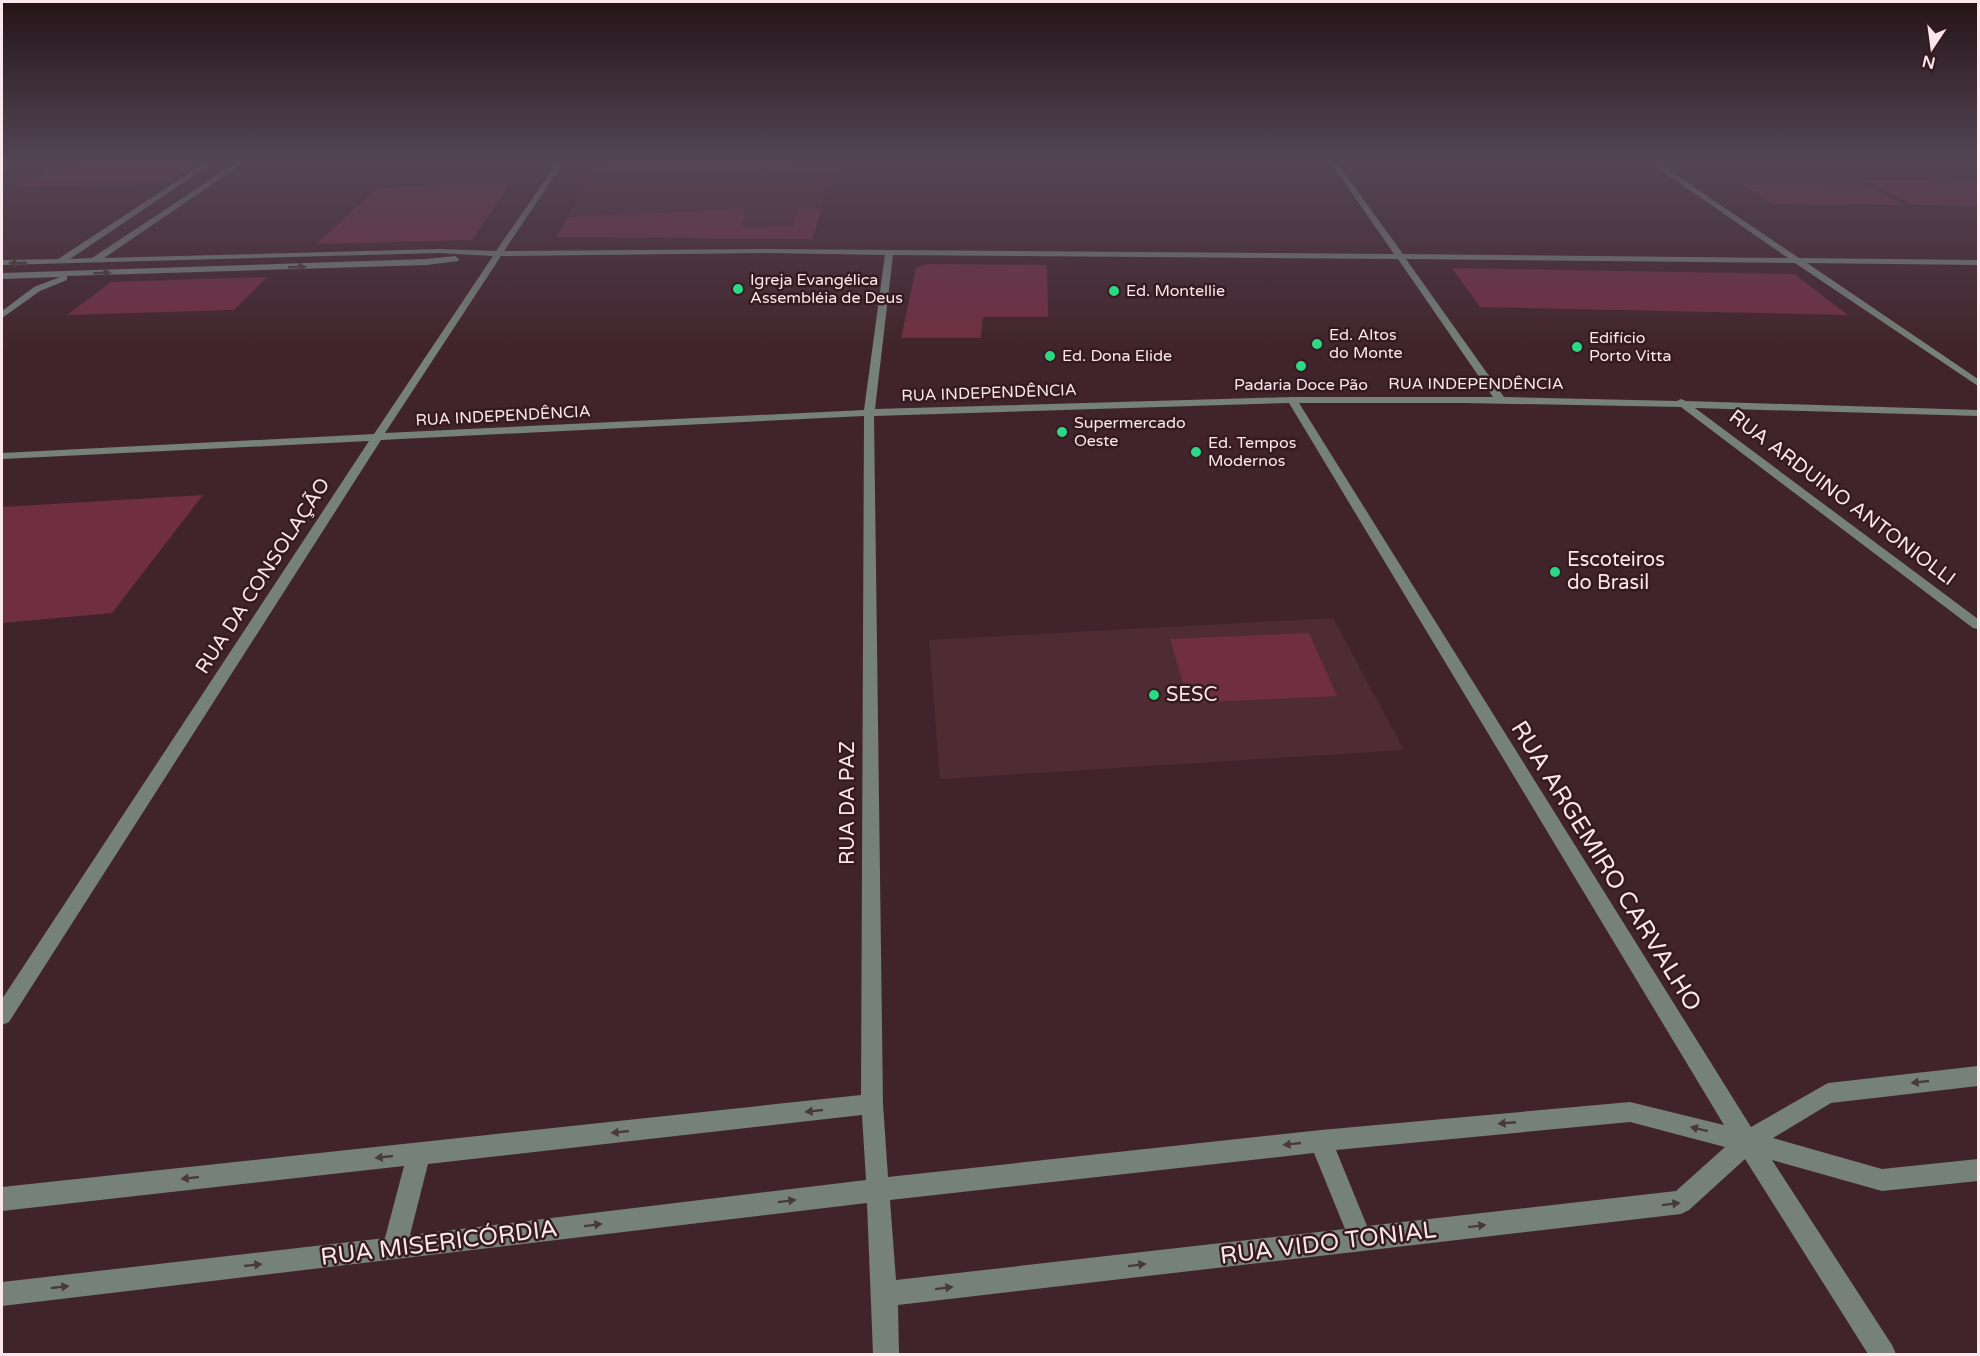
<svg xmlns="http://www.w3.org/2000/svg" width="1980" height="1356" viewBox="0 0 1980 1356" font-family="'Varela Round',sans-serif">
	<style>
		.built { fill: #4f2b34 }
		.green { fill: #702e41 }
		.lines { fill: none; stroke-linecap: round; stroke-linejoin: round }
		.minor { fill: #758179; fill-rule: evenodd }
		.oneway { fill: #49393b }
		.poi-dot { fill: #2cd884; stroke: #361a21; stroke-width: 2 }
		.labels { text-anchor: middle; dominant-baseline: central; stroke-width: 5; stroke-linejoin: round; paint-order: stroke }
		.far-poi-label { font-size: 16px; fill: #fbe7eb; stroke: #361a21; text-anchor: start }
		.far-street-label { font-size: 16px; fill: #fbe7eb; stroke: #361a21 }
		.street-label { font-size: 20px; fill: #fbe7eb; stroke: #361a21 }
		.poi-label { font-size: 20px; fill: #fbe7eb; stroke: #361a21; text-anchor: start }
		.near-street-label { font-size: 24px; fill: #fbe7eb; stroke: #361a21 }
	</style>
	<rect width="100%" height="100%" fill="#41242b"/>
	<g class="built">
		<path d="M600 160H838L812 239 556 237Z"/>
		<path d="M1333 618 1404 750 940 779 929 640Z"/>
	</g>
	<g class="green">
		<path d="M614 160H838L837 165 594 171Z"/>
		<path d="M201 161 162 185 19 187 66 163Z"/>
		<path d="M1866 180 1978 181V206L1913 205Z"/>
		<path d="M510 183 472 240 316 244 378 188Z"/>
		<path d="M1743 185 1868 186 1904 205 1772 204Z"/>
		<path d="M746 209 742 227 793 226 798 209H822L812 239 556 237 568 217Z"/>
		<path d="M927 264 1047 265 1048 317H983L981 338H901L916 268Z"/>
		<path d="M1452 268 1794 274 1848 315 1480 307Z"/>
		<path d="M267 277 234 310 67 315 111 282Z"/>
		<path d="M203 495 112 613 2 623V507Z"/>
		<path d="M1309 633 1337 696 1189 703 1170 639Z"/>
	</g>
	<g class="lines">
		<g class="minor">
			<path d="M209 160H217L70 259 92 258 240 160H248L104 258 439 249 496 251 559 160H565L504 251 767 249 1394 254 1329 160H1335L1403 254 1788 258 1646 160H1654L1799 258 1978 260V265L1807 263 1978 379V386L1795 263 1406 259 1504 397 1677 401 1681 399 1686 401 1978 410V416L1695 408 1978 619V629L1973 628 1681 407 1465 403H1299L1751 1127 1828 1083 1978 1066V1086L1831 1103 1773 1138 1882 1169 1978 1159V1181L1882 1191 1772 1160 1892 1345 1896 1354H1868L1745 1159 1689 1210 1681 1214 898 1305 899 1354H873L867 1203 2 1306V1282L385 1238 404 1166 2 1211V1187L861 1095 864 416 381 440 9 1022 2 1025V999L369 441 2 459V453L374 434 493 256 439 253 2 265V260L58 259ZM767 253 885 255 864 410 385 433 501 256ZM893 255 1398 259 1493 397H1292L875 409ZM1289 403 1724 1125 1630 1102 1321 1130 888 1177 883 1104 874 416ZM862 1115 866 1180 410 1235 428 1164ZM1630 1122 1725 1147 1676 1191 1367 1226 1336 1150ZM1314 1153 1345 1229 896 1280 890 1200Z"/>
			<path d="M1972 160H1978V163L1973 161Z"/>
			<path d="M455 256 459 259 458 261 427 265 67 276V280L40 291 2 318V311L34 287 60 277 2 279V273L427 259Z"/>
		</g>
	</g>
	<defs><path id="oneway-solid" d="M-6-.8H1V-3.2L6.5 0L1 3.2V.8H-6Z" transform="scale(1.5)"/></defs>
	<g class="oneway">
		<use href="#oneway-solid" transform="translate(18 263) rotate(178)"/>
		<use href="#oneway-solid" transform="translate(297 267) rotate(-2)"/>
		<use href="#oneway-solid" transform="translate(102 273) rotate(-2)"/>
		<use href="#oneway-solid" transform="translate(1920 1082) rotate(174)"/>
		<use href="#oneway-solid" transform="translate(814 1111) rotate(174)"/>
		<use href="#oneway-solid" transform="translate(1507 1123) rotate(175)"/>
		<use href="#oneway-solid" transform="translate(1699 1129) rotate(-166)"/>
		<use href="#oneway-solid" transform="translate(620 1132) rotate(174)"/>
		<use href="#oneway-solid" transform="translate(1292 1144) rotate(174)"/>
		<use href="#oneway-solid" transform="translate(384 1157) rotate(174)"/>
		<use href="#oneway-solid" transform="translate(190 1178) rotate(174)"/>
		<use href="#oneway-solid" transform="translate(787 1201) rotate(-7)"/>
		<use href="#oneway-solid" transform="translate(1671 1204) rotate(-7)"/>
		<use href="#oneway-solid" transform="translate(593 1225) rotate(-7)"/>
		<use href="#oneway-solid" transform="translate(1477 1226) rotate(-7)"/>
		<use href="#oneway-solid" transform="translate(253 1265) rotate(-6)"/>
		<use href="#oneway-solid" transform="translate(1137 1265) rotate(-7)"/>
		<use href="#oneway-solid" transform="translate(60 1287) rotate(-6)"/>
		<use href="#oneway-solid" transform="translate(944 1288) rotate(-7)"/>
	</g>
	<linearGradient id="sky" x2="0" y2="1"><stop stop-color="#241418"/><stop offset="0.46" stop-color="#544555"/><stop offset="1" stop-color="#544555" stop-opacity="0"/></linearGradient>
	<rect width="1980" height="350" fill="url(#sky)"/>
	<g class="poi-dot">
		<circle cx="738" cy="289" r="6"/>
		<circle cx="1114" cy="291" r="6"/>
		<circle cx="1317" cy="344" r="6"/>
		<circle cx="1577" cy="347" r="6"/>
		<circle cx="1050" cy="356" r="6"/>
		<circle cx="1301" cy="366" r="6"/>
		<circle cx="1062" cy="432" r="6"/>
		<circle cx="1196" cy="452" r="6"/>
		<circle cx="1555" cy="572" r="6"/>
		<circle cx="1154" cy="695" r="6"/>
	</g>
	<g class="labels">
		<g class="far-poi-label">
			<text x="750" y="280">Igreja Evangélica<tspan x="750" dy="18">Assembléia de Deus</tspan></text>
			<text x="1126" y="291">Ed. Montellie</text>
			<text x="1329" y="335">Ed. Altos<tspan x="1329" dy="18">do Monte</tspan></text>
			<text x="1589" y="338">Edifício<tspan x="1589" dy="18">Porto Vitta</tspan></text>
			<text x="1062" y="356">Ed. Dona Elide</text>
			<text x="1301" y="385" text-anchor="middle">Padaria Doce Pão</text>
			<text x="1074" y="423">Supermercado<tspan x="1074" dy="18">Oeste</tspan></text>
			<text x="1208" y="443">Ed. Tempos<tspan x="1208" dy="18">Modernos</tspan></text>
		</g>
		<g class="far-street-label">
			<text x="1476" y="384">RUA INDEPENDÊNCIA</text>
			<text transform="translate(989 393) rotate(-2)">RUA INDEPENDÊNCIA</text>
			<text transform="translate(503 416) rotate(-3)">RUA INDEPENDÊNCIA</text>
		</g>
		<g class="street-label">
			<text transform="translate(1842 498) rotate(37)">RUA ARDUINO ANTONIOLLI</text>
			<text transform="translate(263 576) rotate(-57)">RUA DA CONSOLAÇÃO</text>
			<text transform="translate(848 803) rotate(-90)">RUA DA PAZ</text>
		</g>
		<g class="poi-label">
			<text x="1567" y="560">Escoteiros<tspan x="1567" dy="23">do Brasil</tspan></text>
			<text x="1166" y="695">SESC</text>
		</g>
		<g class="near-street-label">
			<text transform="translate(1606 866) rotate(58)">RUA ARGEMIRO CARVALHO</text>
			<text transform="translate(439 1243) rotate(-7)">RUA MISERICÓRDIA</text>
			<text transform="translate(1328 1243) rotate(-7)">RUA VIDO TONIAL</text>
		</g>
	</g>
	<rect width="1980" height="1356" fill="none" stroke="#fbe7eb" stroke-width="6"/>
	<g transform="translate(1932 48) rotate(193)" stroke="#361a21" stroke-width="4.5" paint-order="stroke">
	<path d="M0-4.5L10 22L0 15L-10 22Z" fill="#fbe7eb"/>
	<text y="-9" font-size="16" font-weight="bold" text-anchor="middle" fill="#fbe7eb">N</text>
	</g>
</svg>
